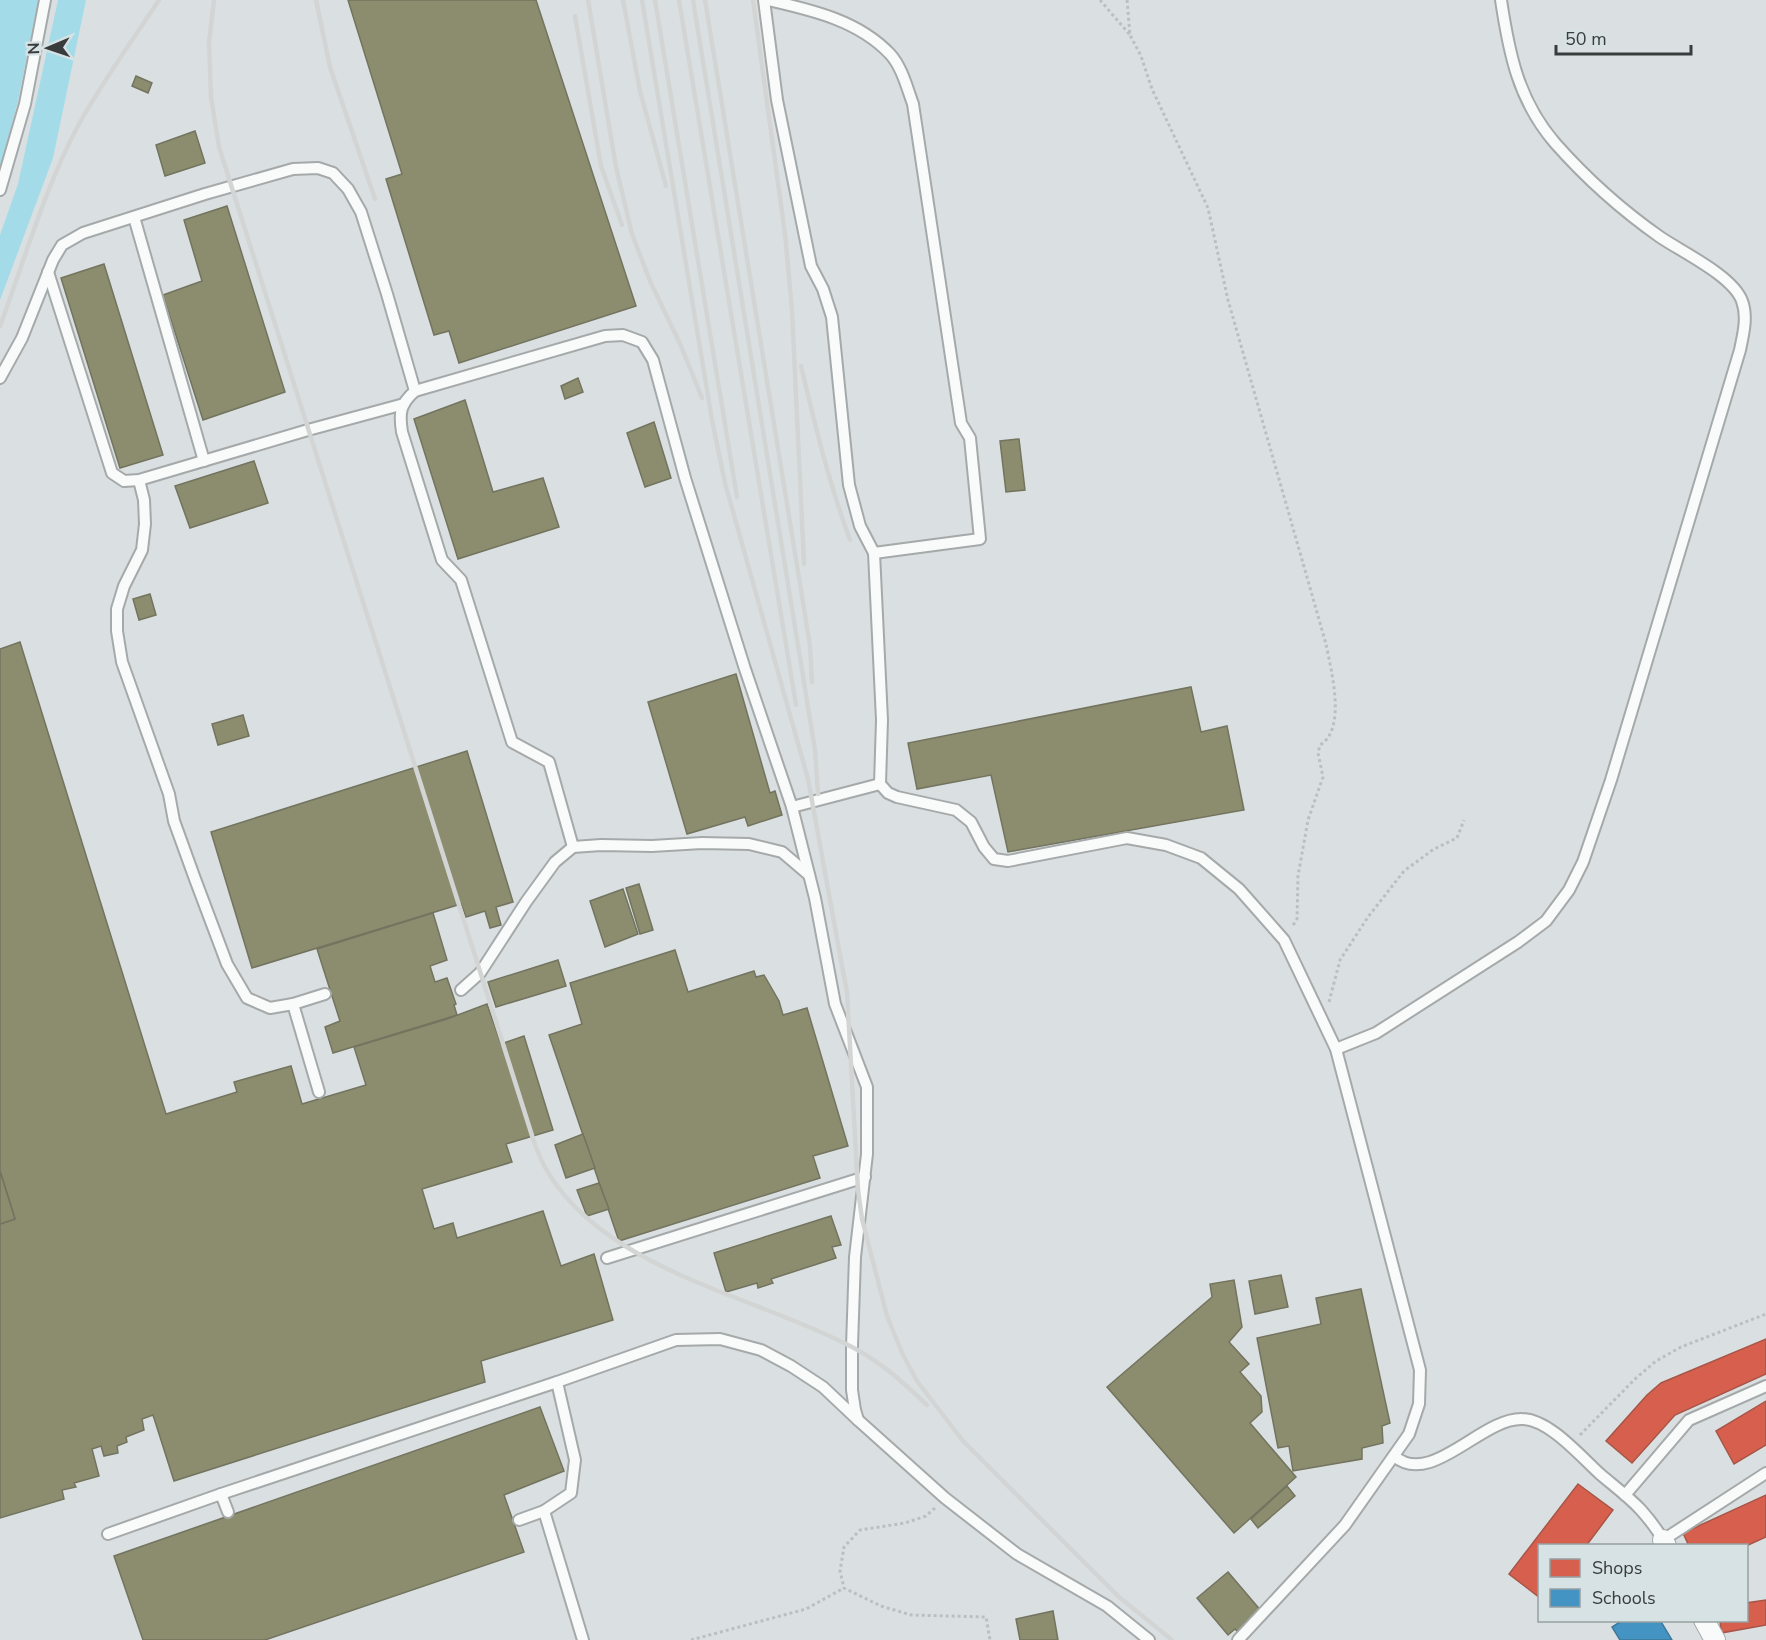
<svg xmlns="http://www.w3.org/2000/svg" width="1766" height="1640" viewBox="0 0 1766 1640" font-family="'Nunito Sans',sans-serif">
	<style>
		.green { fill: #a3dce8 }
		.shops { fill: #d6604d; stroke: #a75548; stroke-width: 1.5 }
		.schools { fill: #4393c3; stroke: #40799b; stroke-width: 1.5 }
		.industry { fill: #8c8c6e; stroke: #73745f; stroke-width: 1.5 }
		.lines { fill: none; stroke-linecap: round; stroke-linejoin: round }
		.lane-casing { stroke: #a5a9a9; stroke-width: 14 }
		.street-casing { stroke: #a5a9a9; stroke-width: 22 }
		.path { stroke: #bcbfbf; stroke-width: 3; stroke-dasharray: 3 3; stroke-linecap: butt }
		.lane { stroke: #f9fafa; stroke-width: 10 }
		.street { stroke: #f9fafa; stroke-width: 20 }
		.rail { stroke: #d3d5d5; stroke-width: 4.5 }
	</style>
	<rect width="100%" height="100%" fill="#dae0e1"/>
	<g class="green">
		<path d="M0 0H38L18 101 0 169Z"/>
		<path d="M58 0H86L53 158 0 300V235L18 184Z"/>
	</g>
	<g class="shops">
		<path d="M1766 1339V1374L1675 1415 1632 1463 1606 1441 1647 1395 1661 1383Z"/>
		<path d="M1766 1401V1445L1734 1464 1716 1431Z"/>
		<path d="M1578 1484 1613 1510 1586 1546H1540V1598L1509 1574Z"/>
		<path d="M1766 1495V1537L1746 1546H1689L1683 1533Z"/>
		<path d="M1766 1600V1625L1721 1633 1720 1620H1746V1603Z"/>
	</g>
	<path class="schools" d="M1623 1620H1660L1672 1640H1620L1612 1627Z"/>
	<g class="industry">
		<path d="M348 0H536L636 306 459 363 449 331 434 335 386 179 402 174Z"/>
		<path d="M136 76 152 83 148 93 132 86Z"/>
		<path d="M195 131 205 163 165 176 156 145Z"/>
		<path d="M227 206 285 392 203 420 163 295 202 281 184 220Z"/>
		<path d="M104 264 163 455 120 468 61 278Z"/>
		<path d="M578 378 583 392 565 399 561 386Z"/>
		<path d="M465 400 493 492 543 478 559 527 458 559 414 419Z"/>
		<path d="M654 422 671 478 645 487 627 433Z"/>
		<path d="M1019 439 1025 490 1006 492 1000 441Z"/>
		<path d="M254 461 268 503 190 528 175 486Z"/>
		<path d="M150 594 156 615 139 620 133 599Z"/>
		<path d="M20 642 166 1114 237 1092 234 1082 291 1066 302 1104 366 1085 354 1047 447 1019 487 1004 501 1044 524 1036 553 1130 506 1144 512 1162 422 1189 434 1229 453 1223 457 1238 543 1211 561 1266 594 1254 613 1320 481 1361 485 1382 174 1481 153 1415 142 1419 144 1430 126 1437 127 1442 117 1446 118 1453 104 1456 101 1446 92 1449 99 1476 74 1483 76 1487 62 1490 64 1499 0 1518V1224L15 1219 0 1171V649Z"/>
		<path d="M736 674 770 793 775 791 782 815 748 826 745 817 687 834 648 702Z"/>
		<path d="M1191 687 1201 732 1227 726 1244 810 1008 852 991 775 917 789 908 743Z"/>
		<path d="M243 715 249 736 218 745 212 724Z"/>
		<path d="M467 751 513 902 496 907 501 925 490 928 485 911 466 917 461 904 252 968 211 832Z"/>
		<path d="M639 884 653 930 640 934 626 888Z"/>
		<path d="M623 889 638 934 605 947 590 901Z"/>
		<path d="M433 913 447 960 430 966 435 982 447 978 456 1004 454 1005 457 1015 333 1053 325 1027 340 1021 317 949Z"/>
		<path d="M675 950 688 992 754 971 756 977 764 975 779 1001 783 1015 807 1008 848 1146 813 1156 820 1178 619 1241 549 1035 582 1024 570 983Z"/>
		<path d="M558 960 566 986 496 1007 488 982Z"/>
		<path d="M583 1134 595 1168 566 1178 555 1145Z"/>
		<path d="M0 1171 15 1219 0 1224Z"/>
		<path d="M599 1183 609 1209 587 1216 577 1190Z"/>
		<path d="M831 1216 841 1245 832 1247 836 1258 771 1279 773 1283 758 1288 757 1283 726 1292 714 1253Z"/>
		<path d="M1281 1275 1288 1307 1255 1314 1249 1281Z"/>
		<path d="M1234 1280 1242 1327 1229 1342 1249 1364 1240 1372 1261 1396 1262 1412 1250 1423 1296 1477 1234 1533 1107 1387 1212 1297 1210 1284Z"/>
		<path d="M1361 1289 1390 1423 1382 1426 1383 1443 1362 1448V1459L1293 1471 1289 1446 1278 1448 1257 1338 1321 1324 1316 1298Z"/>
		<path d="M540 1407 564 1471 504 1495 524 1552 265 1640H143L114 1556Z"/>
		<path d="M1287 1486 1295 1496 1258 1528 1251 1519Z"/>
		<path d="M1228 1572 1262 1612 1238 1632 1235 1629 1228 1635 1197 1598Z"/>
		<path d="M1053 1611 1058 1640H1020L1016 1619Z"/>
	</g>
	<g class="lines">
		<defs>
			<g id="lane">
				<path d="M764 0 777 100 811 266 823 289 832 317 849 485 860 526 874 553 882 720 880 784 888 793 897 797 956 810 971 822 984 847 994 859 1008 861 1127 838 1166 845 1201 858 1239 889 1284 940 1336 1049 1420 1370 1419 1404 1409 1434 1345 1525 1238 1640"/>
				<path d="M768 0C811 10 858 20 890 54 902 67 907 88 913 104L961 423 970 438 980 539 874 553"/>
				<path d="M0 190 25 104 45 0"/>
				<path d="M134 217 204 461"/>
				<path d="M48 272 112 473 124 481 139 480 308 430 404 404"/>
				<path d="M0 378 22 338 53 260 62 245 83 233 205 194 293 169 318 168 333 173 348 189 361 212 387 294 415 391"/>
				<path d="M139 480 144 500 145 524 142 550 124 586 117 609V631L122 662 169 794 174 821 195 879 227 964 247 998 270 1008 293 1004 325 994"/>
				<path d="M792 807 880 784"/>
				<path d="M573 847 549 762 512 742 461 580 442 560 402 432C399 413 400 404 415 391L605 336 623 335 642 342 653 360 685 478 745 669 792 807 815 898 835 1004 867 1087V1154L855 1257 852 1346V1390L855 1410 858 1420 945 1498 1017 1554 1107 1606 1149 1640"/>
				<path d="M461 990 480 973 526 902 555 862 573 847 601 845 652 846 702 843 749 844 782 852 809 875"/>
				<path d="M293 1004 319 1092"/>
				<path d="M1336 1049 1376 1033 1518 942 1546 921 1569 890 1583 862 1611 780 1740 350C1743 335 1748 317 1742 301 1733 276 1682 252 1660 237 1623 211 1585 177 1555 143 1518 100 1509 53 1501 0"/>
				<path d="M607 1258 865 1177"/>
				<path d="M1394 1456C1431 1488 1481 1418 1522 1419 1549 1419 1581 1457 1600 1474 1614 1486 1629 1497 1641 1510 1649 1519 1657 1529 1663 1540L1766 1473"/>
				<path d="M221 1494 228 1512"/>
				<path d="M1625 1495 1689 1420 1766 1386"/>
				<path d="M544 1511 583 1640"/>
				<path d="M519 1520 544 1511 571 1493 575 1460 557 1382 676 1340 720 1339 761 1350 791 1366 823 1387 858 1420"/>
				<path d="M108 1534 221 1494 557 1382"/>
			</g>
			<g id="street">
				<path d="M1663 1540 1666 1546"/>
				<path d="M1704 1620 1715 1640"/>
			</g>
		</defs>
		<use href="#lane" class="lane-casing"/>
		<use href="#street" class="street-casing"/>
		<g class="path">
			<path d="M1100 0 1130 35"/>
			<path d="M1127 0 1130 35 1141 56 1152 89 1208 208 1228 300 1326 644C1331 670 1347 729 1320 745L1318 753 1323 777 1308 820 1298 876 1297 919 1292 927"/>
			<path d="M1329 1002 1340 960 1368 917 1404 871 1434 849 1457 838 1464 820"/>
			<path d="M1580 1435 1635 1379 1656 1361 1681 1347 1766 1314"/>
			<path d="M935 1508 926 1516 905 1523 860 1530 844 1547 840 1571 844 1588 881 1606 911 1615 986 1617 990 1640"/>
			<path d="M691 1640 806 1609 844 1588"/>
		</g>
		<use href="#lane" class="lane"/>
		<use href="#street" class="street"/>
		<g class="rail">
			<path d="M214 0 209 43 211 97 219 147 535 1145C539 1155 543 1165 549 1174 610 1272 756 1296 852 1347 881 1362 904 1383 927 1405"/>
			<path d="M316 0 330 67 375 199"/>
			<path d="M588 0 616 167 632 234 650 281 681 346 702 398"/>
			<path d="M623 0 640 91 666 186"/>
			<path d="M642 0 712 420 725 483 808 779 842 966 847 992 858 1190 862 1219 887 1316 903 1355 917 1381 963 1441 1119 1597 1172 1640"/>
			<path d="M655 0 737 497"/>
			<path d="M679 0 796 705"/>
			<path d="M693 0 815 750 818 794"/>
			<path d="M705 0 801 590 810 646 812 682"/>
			<path d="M753 0 785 234 792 310 804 564"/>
			<path d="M575 16 601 166 622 225"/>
			<path d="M0 326C25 259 45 187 79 124 103 81 132 41 159 0"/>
			<path d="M801 366C815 425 829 483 850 540"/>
		</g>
	</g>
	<rect x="1538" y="1544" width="210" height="78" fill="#d7e2e4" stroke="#97a0a1" stroke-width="1.5"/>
	<rect x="1550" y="1559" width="30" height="18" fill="#d6604d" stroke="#97a0a1" stroke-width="1.5"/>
	<text x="1592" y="1574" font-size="18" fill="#383c3d">Shops</text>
	<rect x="1550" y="1589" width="30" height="18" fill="#4393c3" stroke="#97a0a1" stroke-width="1.5"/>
	<text x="1592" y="1604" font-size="18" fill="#383c3d">Schools</text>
	<g transform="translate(48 48) rotate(268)" stroke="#d7e2e4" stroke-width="4.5" paint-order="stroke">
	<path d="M0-4.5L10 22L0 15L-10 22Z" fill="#383c3d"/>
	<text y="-9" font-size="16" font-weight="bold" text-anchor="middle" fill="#383c3d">N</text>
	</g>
	<path d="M1556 45v9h135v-9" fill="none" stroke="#383c3d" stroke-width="3"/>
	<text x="1565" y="45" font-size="18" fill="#383c3d" stroke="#d7e2e4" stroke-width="4.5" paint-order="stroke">50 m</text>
</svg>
